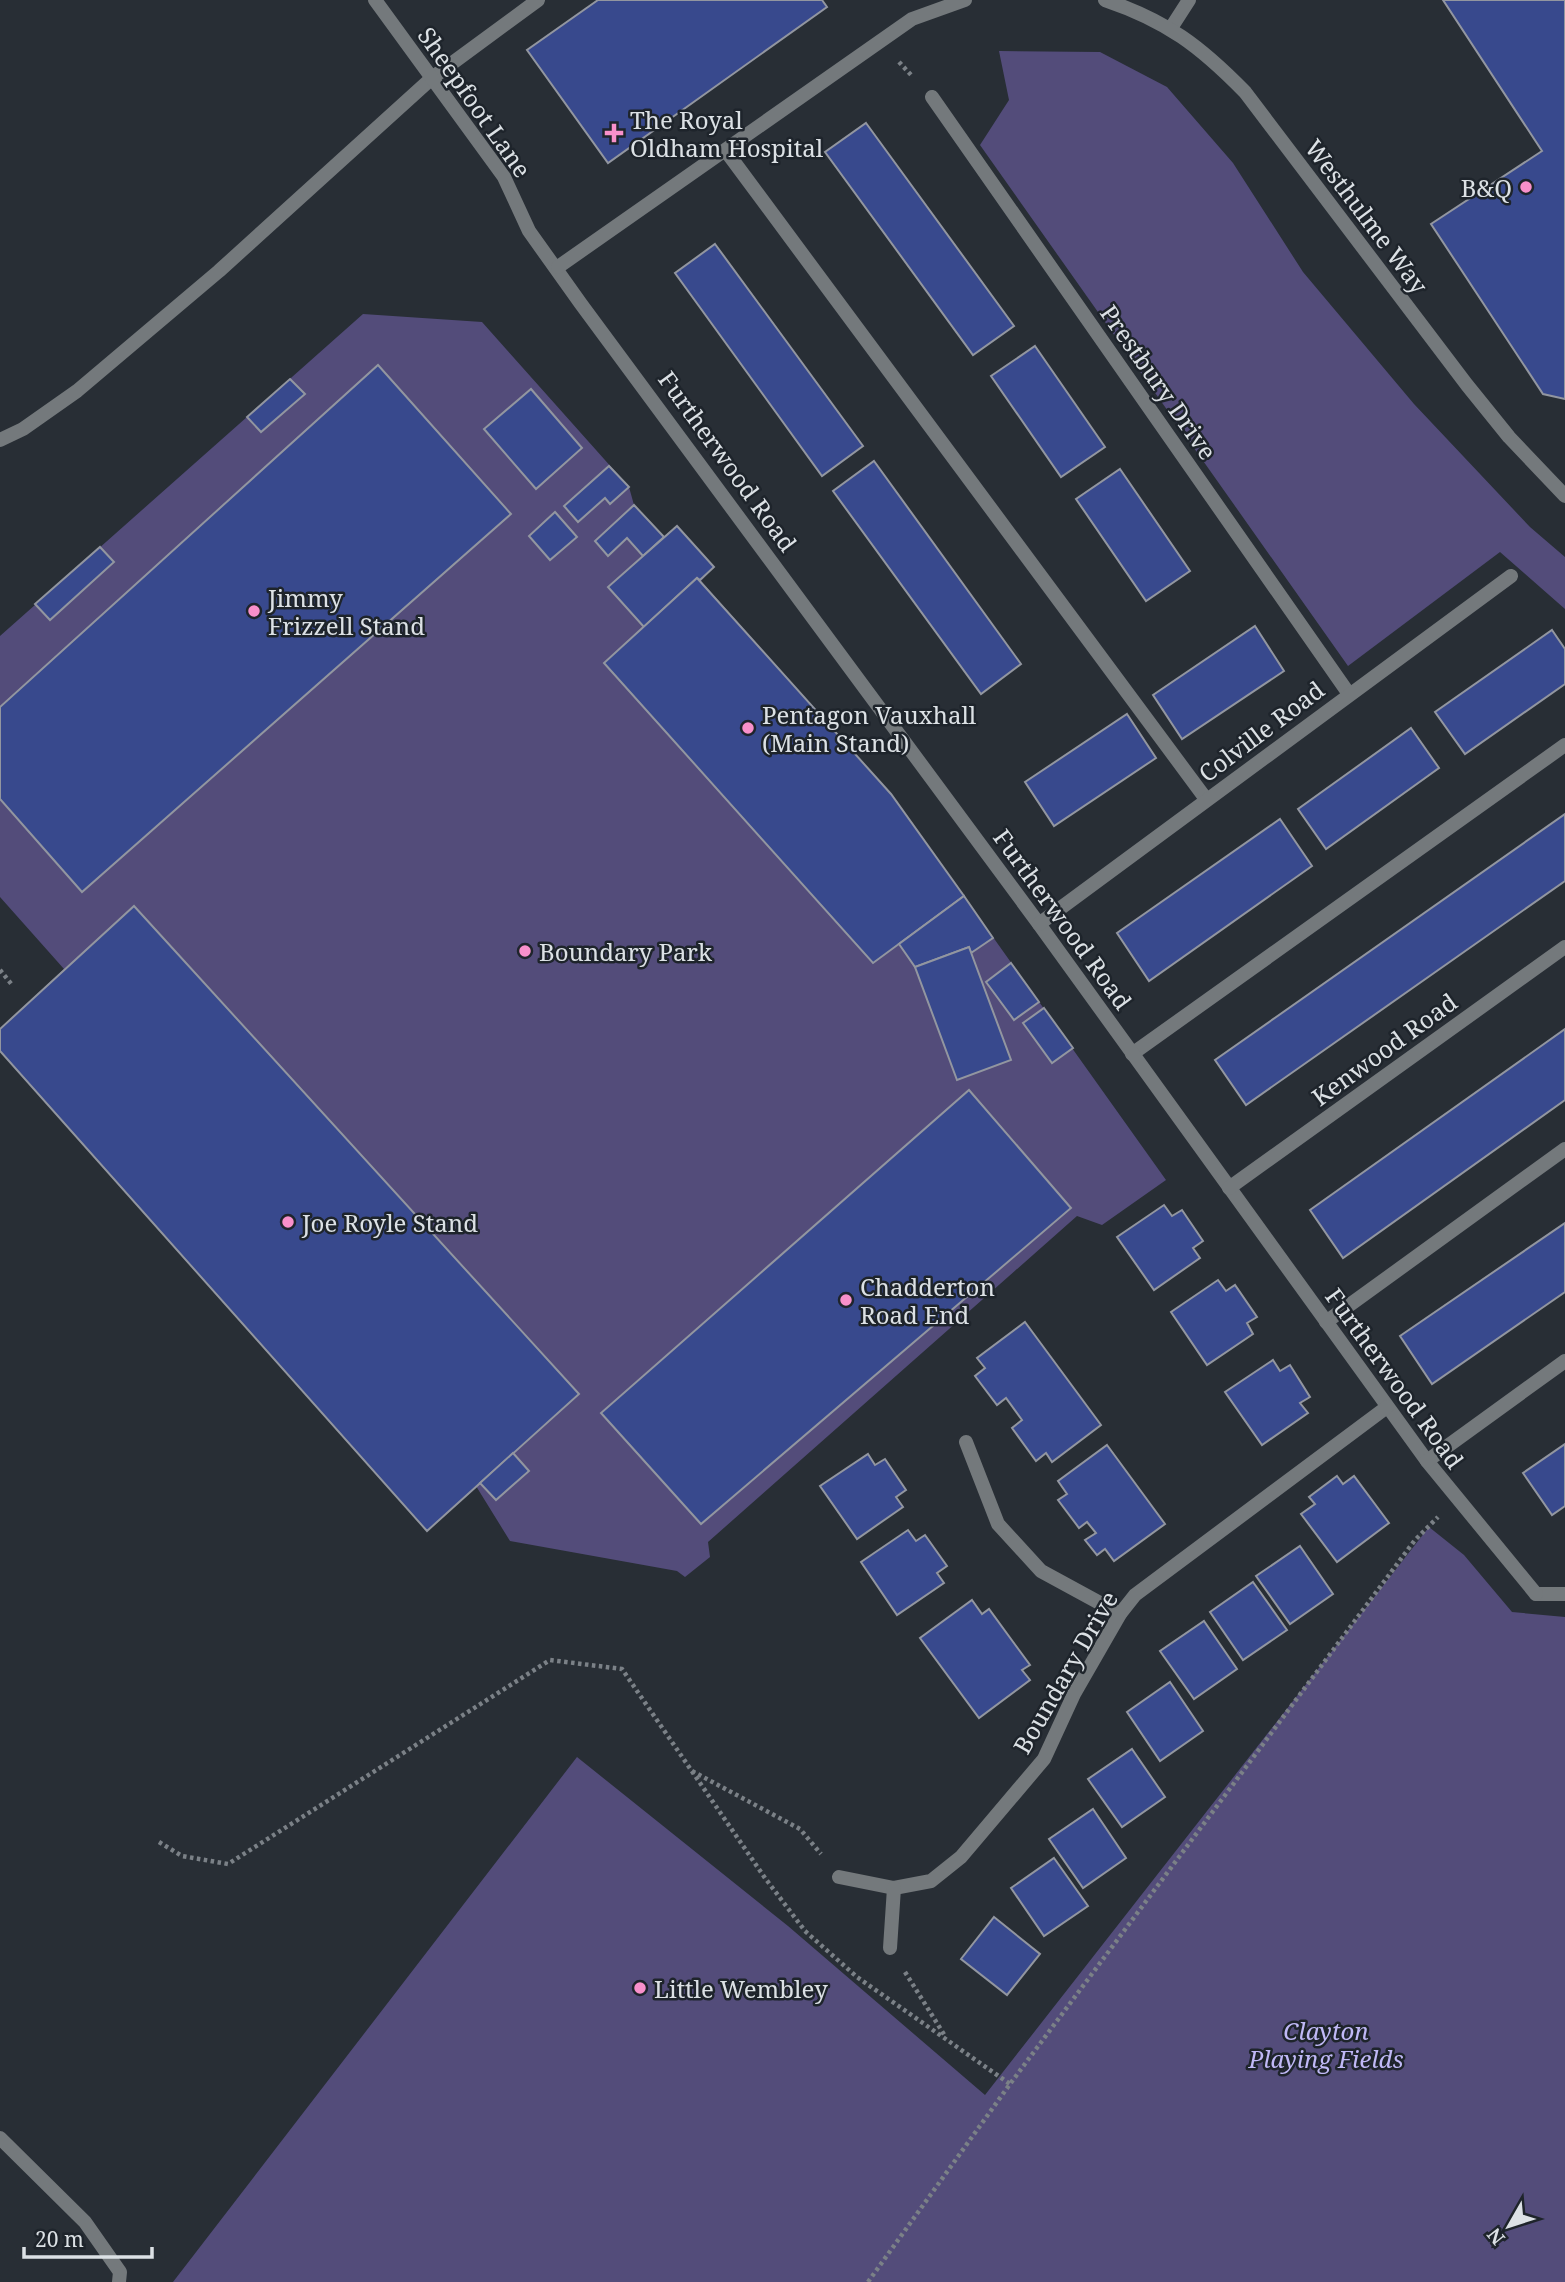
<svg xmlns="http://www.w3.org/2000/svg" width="1565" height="2282" viewBox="0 0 1565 2282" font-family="'Noto Serif',serif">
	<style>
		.green { fill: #534c7a }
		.building { fill: #38498d; stroke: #9296a0; stroke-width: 2 }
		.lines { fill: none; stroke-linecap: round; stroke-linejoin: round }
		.path { stroke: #7b8187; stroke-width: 4.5; stroke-dasharray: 3.5 3.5; stroke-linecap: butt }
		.lane { stroke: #74797c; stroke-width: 14 }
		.street { stroke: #74797c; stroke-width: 14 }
		.poi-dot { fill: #f890cb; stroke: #1e242b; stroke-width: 2.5 }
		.labels { text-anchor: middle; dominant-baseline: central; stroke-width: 5; stroke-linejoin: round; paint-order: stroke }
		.street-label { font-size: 24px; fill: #dce1e5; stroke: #1e242b }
		.poi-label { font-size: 24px; fill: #dce1e5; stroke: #1e242b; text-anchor: start }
		.park-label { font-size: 24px; font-style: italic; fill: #c0b9f6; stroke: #1e242b }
	</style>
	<rect width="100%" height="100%" fill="#282e35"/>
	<g class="green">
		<path d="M999 51 1100 52 1167 87 1233 163 1303 272 1414 404 1530 527 1565 557V609L1500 552 1348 666 980 145 1009 100Z"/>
		<path d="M363 314 482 322 629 487 634 505 663 537 677 526 714 567 701 581 891 794 1166 1180 1102 1225 1077 1216 708 1542 710 1557 685 1577 677 1571 510 1541 476 1486 0 1029 64 969 0 897V636Z"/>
		<path d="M1429 1527 1464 1555 1512 1612 1565 1617V2282H173L577 1757 788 1926 985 2095Z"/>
	</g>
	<g class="building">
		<path d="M598 0H822L827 7 608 163 527 50Z"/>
		<path d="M1443 0H1565V399L1543 394 1431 224 1542 151Z"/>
		<path d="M866 123 1014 326 973 355 825 152Z"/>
		<path d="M715 244 863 446 822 476 675 273Z"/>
		<path d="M1035 346 1105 447 1061 477 991 376Z"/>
		<path d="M378 365 511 514 82 892 0 799V707Z"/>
		<path d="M290 379 305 394 261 432 247 417Z"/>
		<path d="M531 389 582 448 536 489 484 429Z"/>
		<path d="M874 461 1021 664 981 694 833 491Z"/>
		<path d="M609 466 629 487 610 504 605 498 578 522 564 506Z"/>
		<path d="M1120 469 1190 571 1146 601 1076 499Z"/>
		<path d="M634 505 664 537 643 556 627 538 608 556 595 541Z"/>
		<path d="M555 512 577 537 550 560 529 536Z"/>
		<path d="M677 526 714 567 700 580 697 578 644 627 608 587Z"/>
		<path d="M100 547 114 562 50 620 35 604Z"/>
		<path d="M697 578 891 794 964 896 873 963 604 663Z"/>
		<path d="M1255 626 1284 671 1182 739 1153 695Z"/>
		<path d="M1552 630 1565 649V684L1465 754 1435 712Z"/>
		<path d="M1127 714 1156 758 1054 826 1025 782Z"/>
		<path d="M1411 728 1439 768 1326 849 1298 809Z"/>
		<path d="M1565 814V881L1246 1105 1215 1060Z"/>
		<path d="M1280 819 1312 866 1149 981 1117 933Z"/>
		<path d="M964 896 993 938 971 953 969 947 915 967 899 944Z"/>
		<path d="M134 906 579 1394 427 1531 0 1051V1029Z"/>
		<path d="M969 947 1011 1060 957 1080 915 967Z"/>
		<path d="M1011 963 1039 1002 1014 1020 986 982Z"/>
		<path d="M1044 1008 1073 1048 1052 1063 1023 1023Z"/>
		<path d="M1565 1029V1100L1343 1258 1310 1210Z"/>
		<path d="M969 1090 1071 1208 701 1524 601 1413Z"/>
		<path d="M1164 1205 1172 1216 1182 1210 1203 1241 1193 1248 1200 1258 1154 1290 1117 1237Z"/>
		<path d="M1565 1223V1292L1432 1384 1400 1336Z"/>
		<path d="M1218 1280 1226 1291 1235 1285 1257 1317 1247 1323 1253 1334 1207 1365 1171 1312Z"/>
		<path d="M1025 1322 1101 1425 1052 1462 1046 1453 1036 1461 1012 1428 1022 1420 1006 1398 997 1405 975 1376 985 1368 977 1358Z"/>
		<path d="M1273 1360 1280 1371 1290 1365 1310 1397 1300 1403 1308 1413 1262 1445 1225 1392Z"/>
		<path d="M1565 1444V1506L1552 1515 1523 1473Z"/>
		<path d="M1107 1445 1165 1524 1114 1561 1105 1549 1097 1555 1085 1540 1096 1533 1087 1522 1079 1528 1058 1500 1067 1494 1058 1481Z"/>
		<path d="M513 1453 529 1471 496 1500 480 1483Z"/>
		<path d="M868 1454 875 1465 885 1459 906 1490 896 1497 903 1507 857 1539 820 1486Z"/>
		<path d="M1337 1476 1343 1484 1354 1476 1389 1523 1337 1562 1301 1514 1315 1504 1309 1497Z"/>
		<path d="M908 1530 916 1541 925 1535 947 1566 937 1573 944 1583 897 1615 861 1562Z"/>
		<path d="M1300 1546 1333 1594 1290 1624 1256 1576Z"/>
		<path d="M1253 1582 1287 1630 1243 1660 1210 1612Z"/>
		<path d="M972 1600 982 1614 989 1609 1030 1665 1022 1670 1030 1680 979 1718 920 1638Z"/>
		<path d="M1204 1621 1237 1669 1194 1699 1160 1651Z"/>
		<path d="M1170 1682 1203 1731 1160 1761 1127 1712Z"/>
		<path d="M1132 1749 1165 1797 1122 1827 1088 1779Z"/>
		<path d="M1093 1809 1126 1858 1083 1888 1049 1839Z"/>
		<path d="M1054 1858 1088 1906 1044 1936 1011 1888Z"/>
		<path d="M994 1917 1040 1954 1007 1995 961 1959Z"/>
	</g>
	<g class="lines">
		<g class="path">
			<path d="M899 62 912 76"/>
			<path d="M0 970 13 986"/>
			<path d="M692 1771 800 1829 821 1854"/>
			<path d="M159 1842 182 1856 228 1864 550 1660 622 1669 765 1878 805 1931 857 1977 1010 2084"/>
			<path d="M905 1972 945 2036"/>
			<path d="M868 2282 1010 2084 1415 1540 1438 1517"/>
		</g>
		<g class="lane">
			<path d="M1171 28 1189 0"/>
			<path d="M726 151 1206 799"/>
			<path d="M0 440 23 429 77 391 219 271 432 78 538 0"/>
			<path d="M1132 1054 1565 745"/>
			<path d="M1326 1322 1565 1149"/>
			<path d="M1536 1594H1565"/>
		</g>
		<g class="street">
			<path d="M375 0 504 177 529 231 581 304 1039 924 1427 1461 1536 1594"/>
			<path d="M1105 0C1167 21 1200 46 1245 92L1467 385 1509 437 1565 496"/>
			<path d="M932 97 1349 694"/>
			<path d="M558 267 912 19 965 0"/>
			<path d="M1039 924 1511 576"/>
			<path d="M1229 1188 1565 947"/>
			<path d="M966 1442 998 1524 1041 1571 1120 1614"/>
			<path d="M1427 1461 1565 1361"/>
			<path d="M839 1877 894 1888 931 1881 961 1857 1044 1759 1074 1694 1120 1614 1135 1595 1387 1407"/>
			<path d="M890 1948 894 1888"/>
			<path d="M0 2138 85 2222 120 2272 119 2282"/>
		</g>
	</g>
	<g class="poi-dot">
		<path d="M610.5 122.5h7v7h7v7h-7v7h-7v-7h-7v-7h7z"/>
		<circle cx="1526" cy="187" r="7"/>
		<circle cx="254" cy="611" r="7"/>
		<circle cx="748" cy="728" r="7"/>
		<circle cx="525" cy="951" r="7"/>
		<circle cx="288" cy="1222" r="7"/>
		<circle cx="846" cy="1300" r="7"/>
		<circle cx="640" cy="1988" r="7"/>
	</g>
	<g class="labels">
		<g class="street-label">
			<text transform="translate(475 102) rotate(55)">Sheepfoot Lane</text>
			<text transform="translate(1367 216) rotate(53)">Westhulme Way</text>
			<text transform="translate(1159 382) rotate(55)">Prestbury Drive</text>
			<text transform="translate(728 461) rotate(54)">Furtherwood Road</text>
			<text transform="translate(1261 731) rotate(-37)">Colville Road</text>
			<text transform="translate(1063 919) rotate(54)">Furtherwood Road</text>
			<text transform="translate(1384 1049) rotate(-36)">Kenwood Road</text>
			<text transform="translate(1395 1378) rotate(54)">Furtherwood Road</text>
			<text transform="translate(1065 1672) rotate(-60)">Boundary Drive</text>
		</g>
		<g class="poi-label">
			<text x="630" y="119">The Royal<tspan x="630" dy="28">Oldham Hospital</tspan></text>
			<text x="1512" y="187" text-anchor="end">B&amp;Q</text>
			<text x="268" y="597">Jimmy<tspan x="268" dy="28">Frizzell Stand</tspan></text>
			<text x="762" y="714">Pentagon Vauxhall<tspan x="762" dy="28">(Main Stand)</tspan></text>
			<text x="539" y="951">Boundary Park</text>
			<text x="302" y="1222">Joe Royle Stand</text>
			<text x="860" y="1286">Chadderton<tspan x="860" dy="28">Road End</tspan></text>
			<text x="654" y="1988">Little Wembley</text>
		</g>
		<g class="park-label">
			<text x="1326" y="2030">Clayton<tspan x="1326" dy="28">Playing Fields</tspan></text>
		</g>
	</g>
	<g transform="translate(1509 2226) rotate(231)" stroke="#1e242b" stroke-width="5" paint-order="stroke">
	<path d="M0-5L12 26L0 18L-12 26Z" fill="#dce1e5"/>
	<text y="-10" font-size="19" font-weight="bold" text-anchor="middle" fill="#dce1e5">N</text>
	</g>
	<path d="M24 2247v10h128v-10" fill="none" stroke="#dce1e5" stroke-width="3.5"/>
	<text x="35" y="2247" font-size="21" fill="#dce1e5" stroke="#1e242b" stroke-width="5" paint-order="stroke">20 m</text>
</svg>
